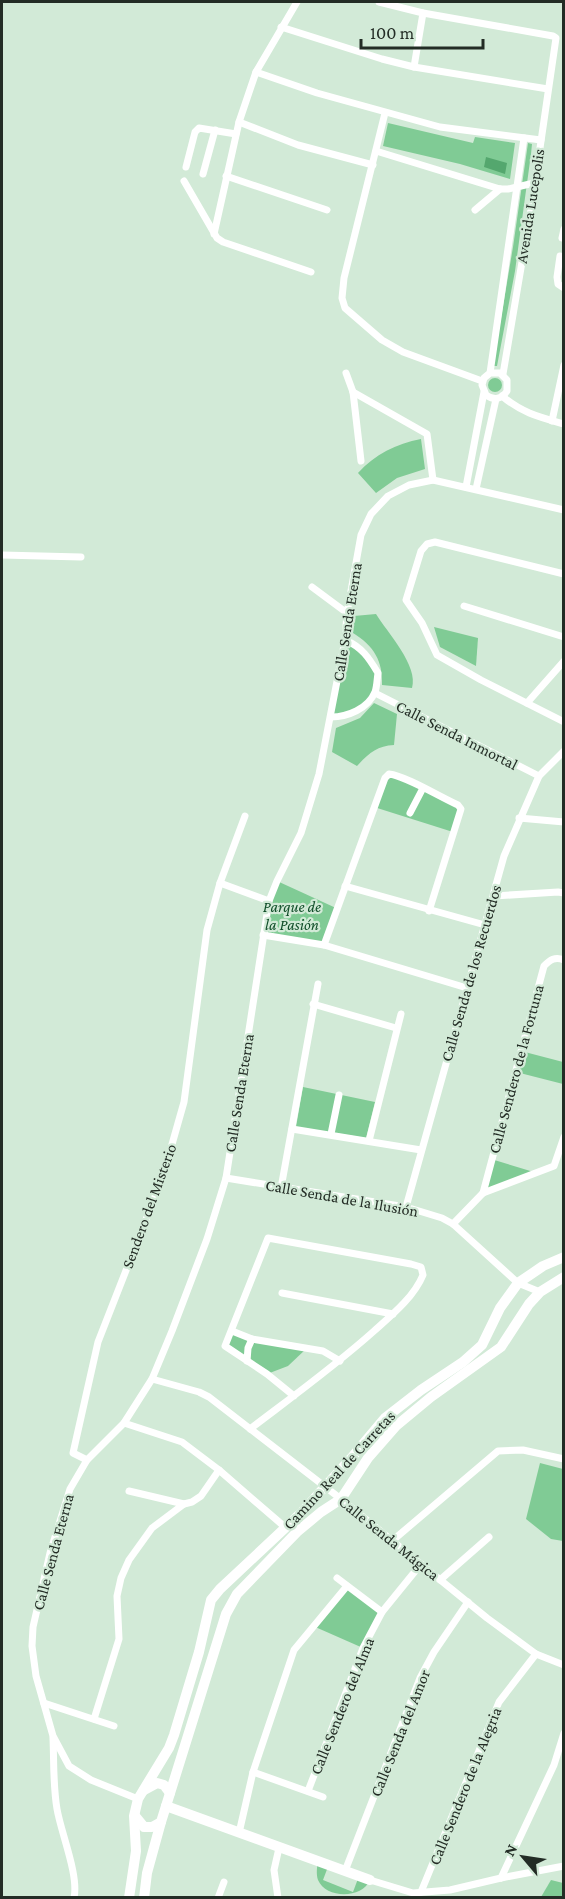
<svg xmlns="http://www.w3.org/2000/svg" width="565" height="1899" viewBox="0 0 565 1899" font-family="'Crimson Pro',serif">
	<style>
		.green { fill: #80cb95 }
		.water { fill: #54a76e }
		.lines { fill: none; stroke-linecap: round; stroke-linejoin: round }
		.street { stroke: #fff; stroke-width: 7 }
		.secondary { stroke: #fff; stroke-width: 10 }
		.labels { text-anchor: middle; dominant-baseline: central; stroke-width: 4.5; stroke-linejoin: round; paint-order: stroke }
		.street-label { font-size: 16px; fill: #232c25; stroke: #d2ead7 }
		.park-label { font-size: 16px; font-style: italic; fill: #104e29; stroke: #d2ead7 }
	</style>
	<rect width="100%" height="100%" fill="#d2ead7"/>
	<g class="green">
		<path d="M388 123 473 143 475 137 515 143 510 179 460 164 383 146Z"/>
		<path d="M528 143 532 144 531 154 515 271 497 366H493L513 247Z"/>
		<circle cx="495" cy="385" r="7"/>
		<path d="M421 439 425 469 397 478 376 493 358 473C375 454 396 444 421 439Z"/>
		<path d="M376 614C387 632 419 666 412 688L382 685C383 661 374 646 353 633L354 616Z"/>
		<path d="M434 627 478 638 476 666 440 647Z"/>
		<path d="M345 640 356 645 378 673C372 709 363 708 331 717Z"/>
		<path d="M374 703 397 714 394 745C377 746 369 753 357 766L332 752 336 728 360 718Z"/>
		<path d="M389 774 460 806 453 832 374 807Z"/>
		<path d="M277 881 336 908 324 945 263 935Z"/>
		<path d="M521 1051 563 1062V1084L516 1072Z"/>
		<path d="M303 1087 375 1102 366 1138 296 1127Z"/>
		<path d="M491 1159 537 1173 483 1193Z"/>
		<path d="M232 1331 306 1349 288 1366 267 1374 229 1350 227 1339Z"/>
		<path d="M540 1463 563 1469V1541L551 1539 526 1519Z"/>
		<path d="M347 1586 382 1612 363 1648 313 1626Z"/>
		<path d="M318 1860 329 1864 323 1880 353 1892 359 1876 370 1880C362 1899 326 1899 318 1880 316 1874 317 1867 318 1860Z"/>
		<path d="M551 1880 563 1883V1897H541Z"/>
	</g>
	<path class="water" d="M486 157 507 163 505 174 484 167Z"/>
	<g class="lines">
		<g class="street">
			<path d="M379 2 423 13 553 36 556 38 532 203 503 374"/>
			<path d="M281 27 382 59 414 67 548 89"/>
			<path d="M414 67 423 13"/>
			<path d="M256 72 317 93 440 127 541 140"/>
			<path d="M385 113 344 278 342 298 345 308 382 340 403 352 482 381"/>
			<path d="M239 122 298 145 373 165"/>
			<path d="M376 151 500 189H508L534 183"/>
			<path d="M186 167 195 132 199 128 236 134"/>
			<path d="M203 174 215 130"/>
			<path d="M226 176 327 210"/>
			<path d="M184 181 217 238 223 242 311 272"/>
			<path d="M475 210 500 189"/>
			<path d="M214 234 239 122 256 72 297 2"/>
			<path d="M562 238 564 229"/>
			<path d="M560 256 557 277 558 284 564 288"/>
			<path d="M346 373 353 392 361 461"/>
			<path d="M490 373H500L507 380V391C502 399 494 401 486 395L482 385 484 378 490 373 524 138"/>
			<path d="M353 392 427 434 433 480"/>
			<path d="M502 396C522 413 539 417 564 424"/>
			<path d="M552 421 564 365"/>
			<path d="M466 487 484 392"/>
			<path d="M476 489 496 399"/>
			<path d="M2 555 81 557"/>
			<path d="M564 574 435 542 427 544 421 551 406 600 422 623 437 655 481 680 564 722"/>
			<path d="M312 587 347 613"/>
			<path d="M464 606 564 637"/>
			<path d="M375 693 539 776"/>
			<path d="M527 703 564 661"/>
			<path d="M331 717C347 717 368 709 375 692 377 687 377 679 378 673 369 658 362 647 345 640"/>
			<path d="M410 813 423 788"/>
			<path d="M519 818 564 822"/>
			<path d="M220 883 269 901"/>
			<path d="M345 886 485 925"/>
			<path d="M494 896 558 892 564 893"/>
			<path d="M263 935 324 945 467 988"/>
			<path d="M324 945 385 778 389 774C406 776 440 797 458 805L461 809 429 911"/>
			<path d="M313 1004 396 1028"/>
			<path d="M292 1129 421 1150"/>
			<path d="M331 1134 339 1095"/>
			<path d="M369 1141 401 1014"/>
			<path d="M226 1178 406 1207 442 1218 453 1224 518 1283 540 1292"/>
			<path d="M281 1188 318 984"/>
			<path d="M483 1193 544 966C550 960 555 956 564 960"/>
			<path d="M406 1207 504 856 539 776 564 751"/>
			<path d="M453 1224 483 1193 554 1166 564 1137"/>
			<path d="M282 1293 393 1314"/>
			<path d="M232 1331 252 1339 323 1351 340 1361"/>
			<path d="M247 1361 248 1348 252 1339"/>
			<path d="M152 1379 199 1392 209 1397 341 1499 487 1618 536 1654 564 1665"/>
			<path d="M124 1423 182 1442 219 1470 286 1528"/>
			<path d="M250 1429C292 1397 335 1366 374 1331 392 1315 414 1297 423 1275L421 1267 411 1264 268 1238 225 1346 267 1374 294 1396"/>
			<path d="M87 1460 73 1453 98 1342 163 1176 184 1102 207 930 220 883 245 816"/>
			<path d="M129 1491 184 1504"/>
			<path d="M392 1541 498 1451 523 1450 564 1459"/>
			<path d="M337 1578 382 1612"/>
			<path d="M440 1580 489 1537"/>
			<path d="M44 1703 114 1726"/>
			<path d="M94 1719 119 1639 117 1596 121 1578 129 1560 152 1528 184 1504 192 1502 201 1496 219 1470"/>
			<path d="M53 1738C54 1762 53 1786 57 1809 61 1833 79 1875 74 1898"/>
			<path d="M253 1772 323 1797"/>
			<path d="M308 1791 363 1648 382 1612 421 1564"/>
			<path d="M138 1799 91 1780 69 1766 53 1736 36 1676 32 1646 33 1627 50 1553 70 1489 87 1460 124 1423 152 1379 172 1331 207 1239 226 1178 269 901 277 881 301 833 319 774 345 640 347 613 361 535 371 514 388 496 409 485 433 480 564 510"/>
			<path d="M239 1833 253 1772 294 1650 347 1586"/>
			<path d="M345 1871 420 1678 434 1652 468 1602"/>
			<path d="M501 1878 554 1765 564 1733"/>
			<path d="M370 1880 413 1893 450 1890 501 1878 564 1866"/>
			<path d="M421 1892 499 1702 536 1654"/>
			<path d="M218 1898 224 1882"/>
			<path d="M278 1898 274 1870 279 1848"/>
		</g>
		<g class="secondary">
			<path d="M144 1790 157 1783 164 1785 170 1793"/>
			<path d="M166 1806 370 1880"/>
			<path d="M135 1816 144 1827H152L161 1822"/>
			<path d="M129 1898 136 1851 134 1816 138 1799 169 1748 174 1735 199 1652 211 1600 220 1589 300 1514 353 1456 385 1418 421 1390 463 1362 482 1345 500 1308 518 1283 543 1266 564 1257"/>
			<path d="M144 1898 147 1873 161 1822 226 1614 237 1594 297 1532 321 1512 341 1499 368 1458 396 1426 431 1397 501 1347 529 1304 540 1292 564 1277"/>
		</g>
	</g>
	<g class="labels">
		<g class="street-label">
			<text transform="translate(530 206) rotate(-81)">Avenida Lucepolis</text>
			<text transform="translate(347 622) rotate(-81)">Calle Senda Eterna</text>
			<text transform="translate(457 735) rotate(27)">Calle Senda Inmortal</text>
			<text transform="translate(471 973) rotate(-74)">Calle Senda de los Recuerdos</text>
			<text transform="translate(516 1069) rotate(-75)">Calle Sendero de la Fortuna</text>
			<text transform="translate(239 1093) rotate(-81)">Calle Senda Eterna</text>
			<text transform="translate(342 1198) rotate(10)">Calle Senda de la Ilusión</text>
			<text transform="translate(149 1206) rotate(-70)">Sendero del Misterio</text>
			<text transform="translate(339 1470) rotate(-47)">Camino Real de Carretas</text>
			<text transform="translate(389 1538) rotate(39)">Calle Senda Mágica</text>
			<text transform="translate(53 1552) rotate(-75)">Calle Senda Eterna</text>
			<text transform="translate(342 1706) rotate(-68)">Calle Sendero del Alma</text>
			<text transform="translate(400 1733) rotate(-68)">Calle Senda del Amor</text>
			<text transform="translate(465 1786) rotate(-68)">Calle Sendero de la Alegria</text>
		</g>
		<g class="park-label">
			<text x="292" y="906">Parque de<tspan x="292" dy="18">la Pasión</tspan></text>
		</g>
	</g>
	<rect width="565" height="1899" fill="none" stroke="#232c25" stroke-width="6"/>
	<g transform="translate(523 1857) rotate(299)" stroke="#d2ead7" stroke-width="4.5" paint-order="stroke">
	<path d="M0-4.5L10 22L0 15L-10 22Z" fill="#232c25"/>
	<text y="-9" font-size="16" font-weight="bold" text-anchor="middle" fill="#232c25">N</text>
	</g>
	<path d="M361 39v9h122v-9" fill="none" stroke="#232c25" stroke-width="3"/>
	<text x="370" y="39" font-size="18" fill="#232c25" stroke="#d2ead7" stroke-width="4.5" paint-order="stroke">100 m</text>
</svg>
